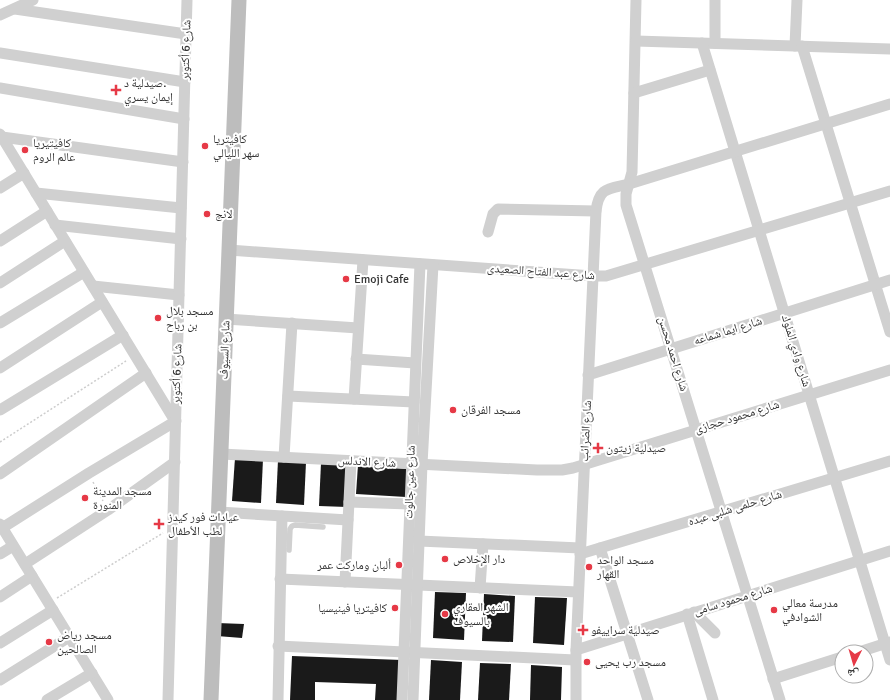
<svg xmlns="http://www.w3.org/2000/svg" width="890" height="700" viewBox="0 0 890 700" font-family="Signika,'Noto Naskh Arabic',sans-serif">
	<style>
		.building { fill: #1a1a1a }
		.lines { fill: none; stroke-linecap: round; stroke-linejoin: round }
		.path { stroke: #cdcdcd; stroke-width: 1.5; stroke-dasharray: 2 2; stroke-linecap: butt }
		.lane { stroke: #d0d0d0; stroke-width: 5.5 }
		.street { stroke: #d0d0d0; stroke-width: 11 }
		.secondary { stroke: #bdbdbd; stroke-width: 15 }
		.poi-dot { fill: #e63946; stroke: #fff; stroke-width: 1.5 }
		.labels { text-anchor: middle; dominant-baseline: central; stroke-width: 4; stroke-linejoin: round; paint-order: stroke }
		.street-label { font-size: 12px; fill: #333; stroke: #fff }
		.poi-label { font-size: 12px; fill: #333; stroke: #fff; text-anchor: start }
	</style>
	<rect width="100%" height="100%" fill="#fff"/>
	<g class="building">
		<path d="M235 458 263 459 261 503 232 501Z"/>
		<path d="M278 460 306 462 304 505 276 503Z"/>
		<path d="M321 463 349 464 347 507 319 506Z"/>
		<path d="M358 465 408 469 406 497 356 494Z"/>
		<path d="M435 592 466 593 464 640 433 638Z"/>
		<path d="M484 594 515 596 513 642 482 641Z"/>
		<path d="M535 597 567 598 564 645 533 643Z"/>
		<path d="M217 623 244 624 242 638 217 636Z"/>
		<path d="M292 656 402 660 400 700H375L376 684 315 682V700H290Z"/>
		<path d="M431 660 462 662 460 700H429Z"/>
		<path d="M480 663 511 664 509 700H478Z"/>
		<path d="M531 665 562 667 561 700H530Z"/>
	</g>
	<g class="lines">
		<g class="path">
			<path d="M0 442 126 361"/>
			<path d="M93 482 103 501"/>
			<path d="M57 598 163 533"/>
		</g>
		<path class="lane" d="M289 550 290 529 292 526 295 525 323 527"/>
		<g class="street">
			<path d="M636 0 632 172 626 194V205L780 700"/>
			<path d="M15 9 186 34"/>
			<path d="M0 15 33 0"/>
			<path d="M636 41 890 49"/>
			<path d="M702 43 890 660"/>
			<path d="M715 43V0"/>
			<path d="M795 46 797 0"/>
			<path d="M802 46 890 332"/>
			<path d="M0 53 185 82"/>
			<path d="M0 88 184 119"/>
			<path d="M634 93 710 70"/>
			<path d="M0 134 175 421"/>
			<path d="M2 137 183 162"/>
			<path d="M0 188 24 173"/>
			<path d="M36 193 181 208"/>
			<path d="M55 225 181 239"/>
			<path d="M488 232 493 214 498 209 596 211"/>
			<path d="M0 241 47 211"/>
			<path d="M229 250 593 276H606L890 191"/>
			<path d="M0 283 65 241"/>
			<path d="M93 286 179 295"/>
			<path d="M226 319 358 328"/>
			<path d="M0 323 84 272"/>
			<path d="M356 359 415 363"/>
			<path d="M0 368 102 302"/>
			<path d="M588 375 890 280"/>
			<path d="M288 396 414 402"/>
			<path d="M354 399 363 260"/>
			<path d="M0 410 123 335"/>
			<path d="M221 454 537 470H562L573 468 890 370"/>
			<path d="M284 457 292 323"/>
			<path d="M0 474 146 373"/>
			<path d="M349 502 410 504"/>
			<path d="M219 512 348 520"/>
			<path d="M0 524 108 700"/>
			<path d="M2 528 89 473 176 421"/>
			<path d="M419 541 580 548"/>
			<path d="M600 548 648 700"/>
			<path d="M0 554 13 546"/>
			<path d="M580 554 890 461"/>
			<path d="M25 564 108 510 175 462"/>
			<path d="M280 579 578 592"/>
			<path d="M345 582 351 461"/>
			<path d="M480 588 483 544"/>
			<path d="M0 597 32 576"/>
			<path d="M694 612 715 633"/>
			<path d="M687 614 713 700"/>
			<path d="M0 643 53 610"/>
			<path d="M278 646 575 660"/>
			<path d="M576 650 890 551"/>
			<path d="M859 652 890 642"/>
			<path d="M773 679 842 657"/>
			<path d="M0 680 69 637"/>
			<path d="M47 700 92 673"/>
			<path d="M168 700 187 0"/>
			<path d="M278 700 282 516"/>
			<path d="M402 700 420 264"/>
			<path d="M413 700 422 464 433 265"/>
			<path d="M576 700V650L596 211C599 187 608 189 629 184L890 104"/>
		</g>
		<path class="secondary" d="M211 700 239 0"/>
	</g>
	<g class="poi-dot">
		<path d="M114 84h4v4h4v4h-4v4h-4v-4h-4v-4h4z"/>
		<circle cx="205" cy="146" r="4"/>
		<circle cx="25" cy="150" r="4"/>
		<circle cx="207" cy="214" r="4"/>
		<circle cx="346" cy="279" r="4"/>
		<circle cx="158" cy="318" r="4"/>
		<circle cx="453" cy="410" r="4"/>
		<path d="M596 442h4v4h4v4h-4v4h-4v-4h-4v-4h4z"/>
		<circle cx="85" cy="498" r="4"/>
		<path d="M157 518h4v4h4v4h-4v4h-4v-4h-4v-4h4z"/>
		<circle cx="445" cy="559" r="4"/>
		<circle cx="399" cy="565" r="4"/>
		<circle cx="589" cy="567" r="4"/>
		<circle cx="395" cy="608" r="4"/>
		<circle cx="774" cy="610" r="4"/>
		<circle cx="445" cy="614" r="4"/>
		<path d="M581 624h4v4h4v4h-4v4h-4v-4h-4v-4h4z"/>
		<circle cx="49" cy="642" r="4"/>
		<circle cx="587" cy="662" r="4"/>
	</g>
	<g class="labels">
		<g class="street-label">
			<text transform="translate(186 50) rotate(-88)">شارع 6 أكتوبر</text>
			<text transform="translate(541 272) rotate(4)">شارع عبد الفتاح الصعيدى</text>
			<text transform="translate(728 331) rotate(-17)">شارع ايما شماعه</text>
			<text transform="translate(225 350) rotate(-88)">شارع السيوف</text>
			<text transform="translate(796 351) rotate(73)">شارع وادي الملوك</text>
			<text transform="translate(673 354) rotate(73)">شارع احمد محسن</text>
			<text transform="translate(177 374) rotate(-88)">شارع 6 أكتوبر</text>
			<text transform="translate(737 417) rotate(-17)">شارع محمود حجازى</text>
			<text transform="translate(586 431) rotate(-87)">شارع الضرائب</text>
			<text transform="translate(367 462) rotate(3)">شارع الاندلس</text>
			<text transform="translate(410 482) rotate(-88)">شارع عين جالوت</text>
			<text transform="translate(735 508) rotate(-17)">شارع حلمى شلبى عبده</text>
			<text transform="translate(733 600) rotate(-17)">شارع محمود سامى</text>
		</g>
		<g class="poi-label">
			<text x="124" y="83">صيدلية د.<tspan x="124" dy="14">إيمان يسري</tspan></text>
			<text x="213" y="139">كافيتريا<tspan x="213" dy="14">سهر الليالي</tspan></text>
			<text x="33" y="143">كافيتيريا<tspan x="33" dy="14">عالم الروم</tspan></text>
			<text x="215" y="214">لانج</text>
			<text x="354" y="279">Emoji Cafe</text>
			<text x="166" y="311">مسجد بلال<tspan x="166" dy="14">بن رباح</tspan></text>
			<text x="461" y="410">مسجد الفرقان</text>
			<text x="606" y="448">صيدلية زيتون</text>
			<text x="93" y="491">مسجد المدينة<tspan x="93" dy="14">المنورة</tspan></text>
			<text x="168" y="517">عيادات فور كيدز<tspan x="168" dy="14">لطب الأطفال</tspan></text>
			<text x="453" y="559">دار الإخلاص</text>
			<text x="597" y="560">مسجد الواحد<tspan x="597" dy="14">القهار</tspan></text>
			<text x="391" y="565" text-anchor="end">ألبان وماركت عمر</text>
			<text x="782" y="603">مدرسة معالي<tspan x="782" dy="14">الشوادفي</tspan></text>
			<text x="453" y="607">الشهر العقاري<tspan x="453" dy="14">بالسيوف</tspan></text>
			<text x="387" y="608" text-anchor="end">كافيتريا فينيسيا</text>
			<text x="591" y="630">صيدلية سراييفو</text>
			<text x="57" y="635">مسجد رياض<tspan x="57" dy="14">الصالحين</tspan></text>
			<text x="595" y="662">مسجد رب يحيى</text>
		</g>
	</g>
	<g transform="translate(854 664) rotate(185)"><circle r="19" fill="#ffffff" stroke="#adadad"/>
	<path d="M0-3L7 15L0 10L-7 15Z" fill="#e63946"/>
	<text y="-6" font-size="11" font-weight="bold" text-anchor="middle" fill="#333333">ش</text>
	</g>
</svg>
